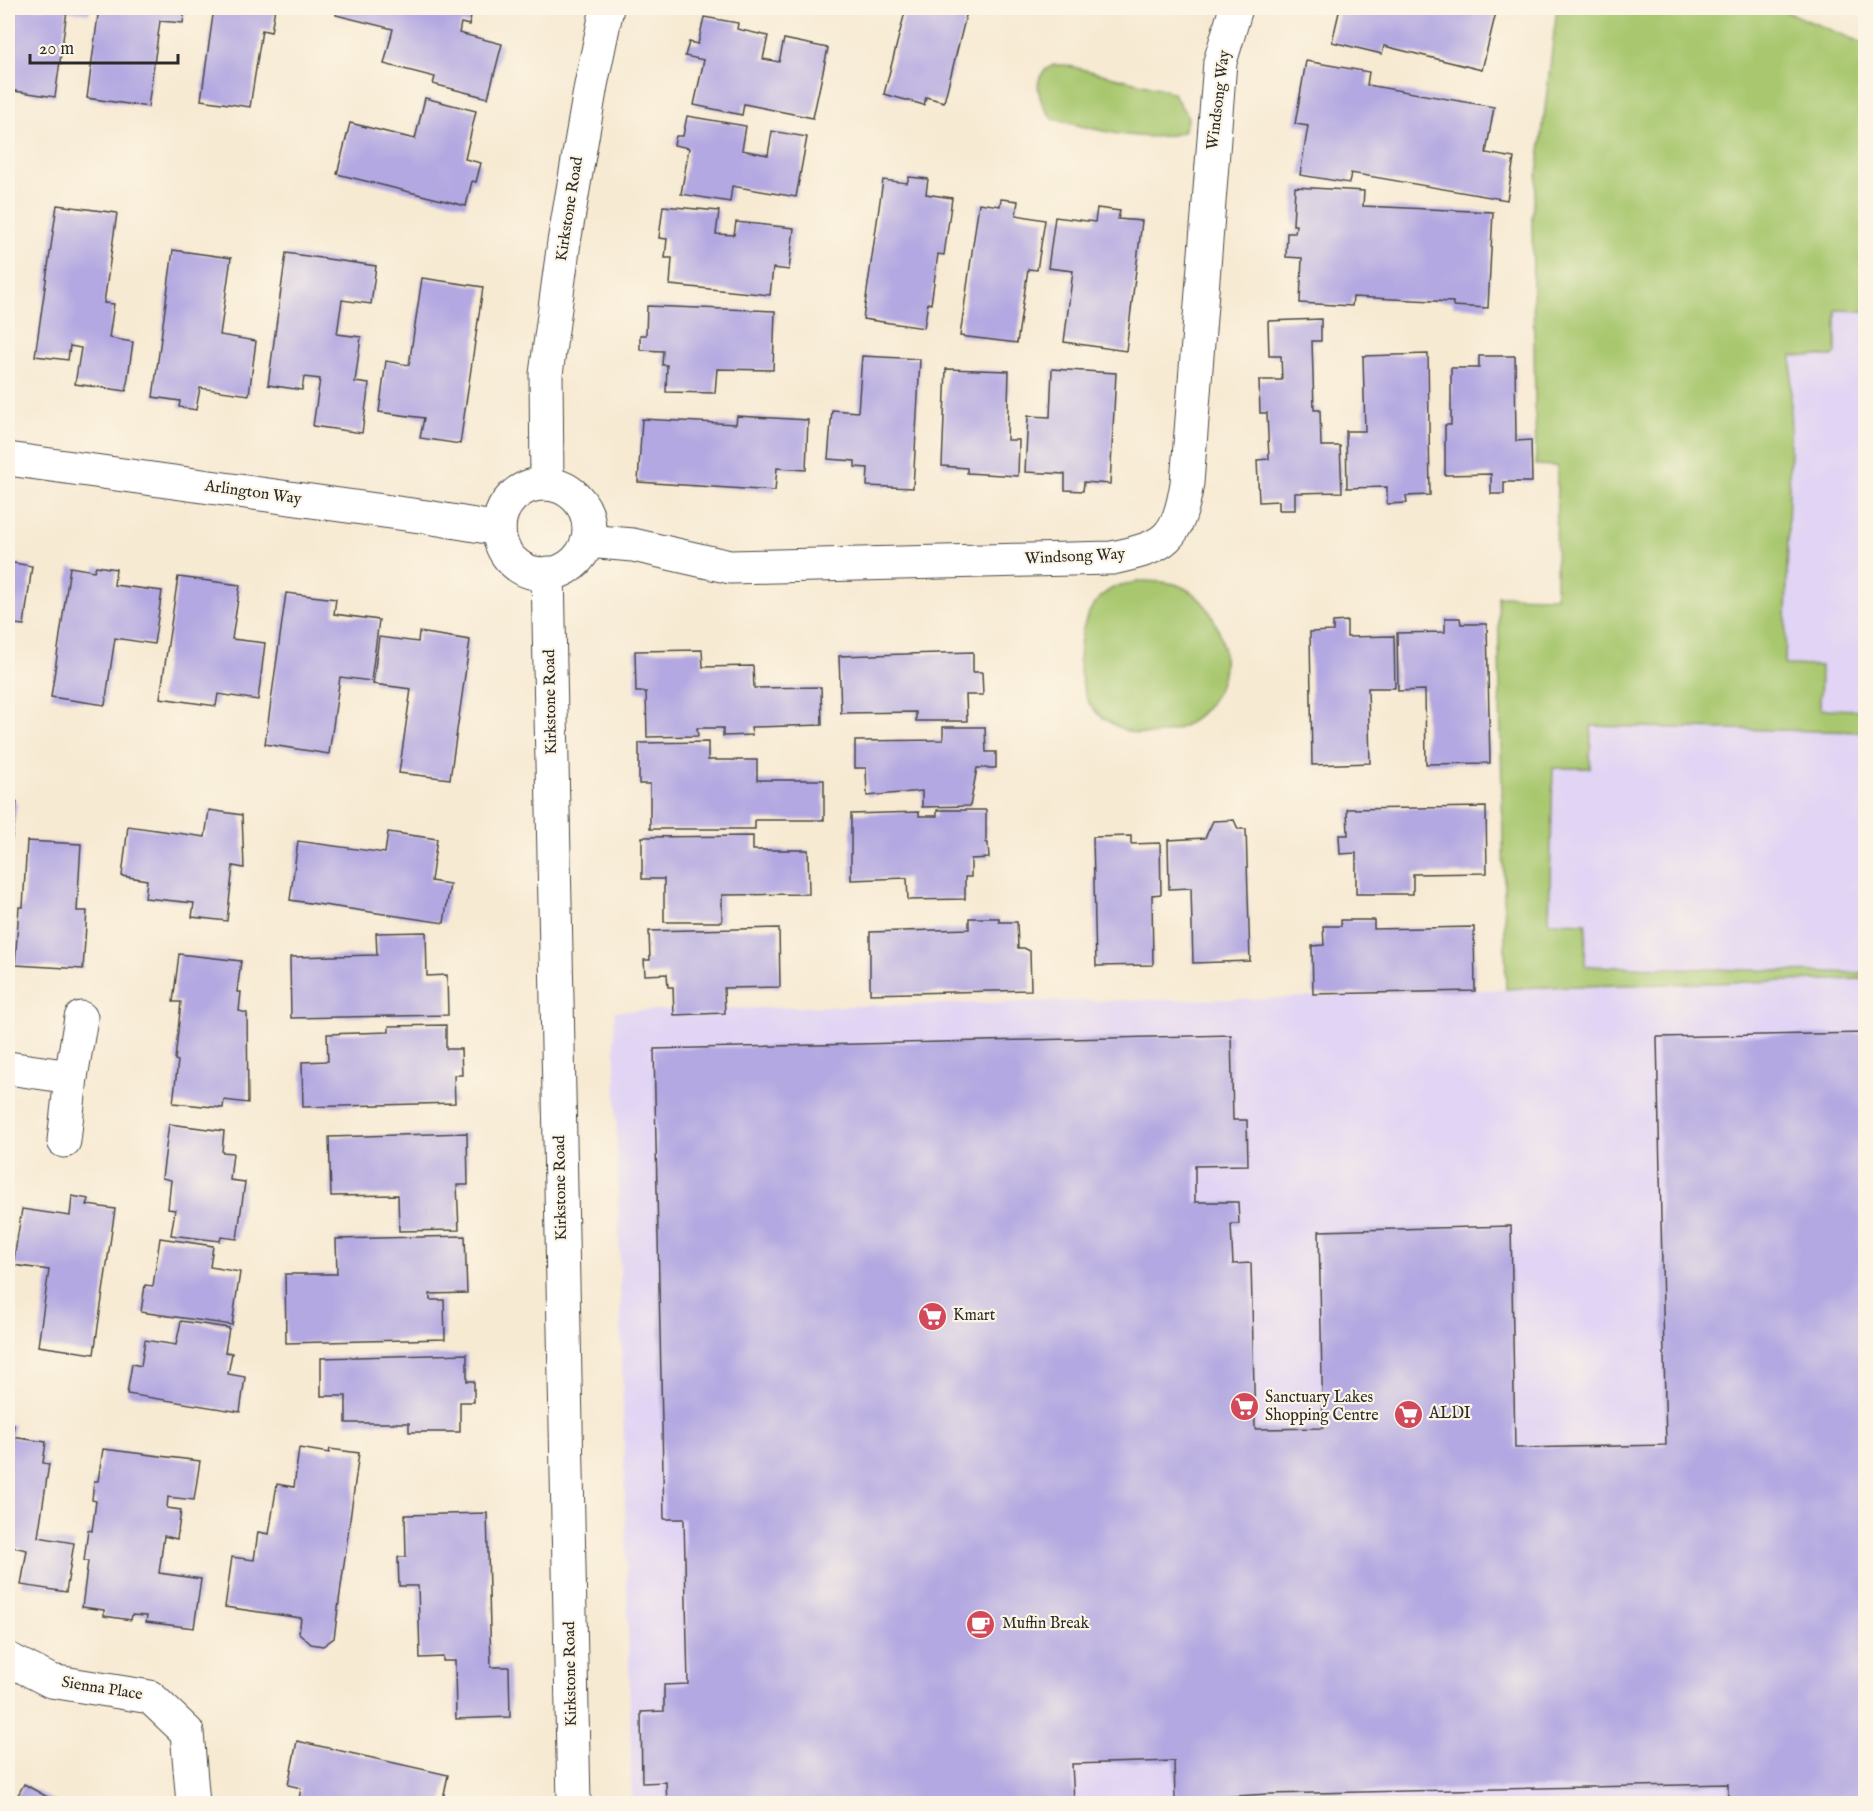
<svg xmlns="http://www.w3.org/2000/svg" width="1873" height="1811" viewBox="0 0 1873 1811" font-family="'IM FELL English',serif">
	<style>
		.built { fill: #e1d4f4 }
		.green { fill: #a8c76e; stroke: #6a794c; stroke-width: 1.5 }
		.building { fill: #b3a8e1 }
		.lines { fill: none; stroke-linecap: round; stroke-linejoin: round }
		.minor-casing { stroke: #4a4844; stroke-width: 35 }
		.minor { stroke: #fff; stroke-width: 33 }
		.labels { text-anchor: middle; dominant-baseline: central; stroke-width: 4.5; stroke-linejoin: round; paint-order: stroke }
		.street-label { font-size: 16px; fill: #2b2b2b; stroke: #fcf5e5 }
		.poi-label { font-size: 16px; fill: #2b2b2b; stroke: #fcf5e5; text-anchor: start }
	</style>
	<rect width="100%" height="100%" fill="#fcf5e5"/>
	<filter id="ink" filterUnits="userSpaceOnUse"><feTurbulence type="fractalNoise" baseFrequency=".0167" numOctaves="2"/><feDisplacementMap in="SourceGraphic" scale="12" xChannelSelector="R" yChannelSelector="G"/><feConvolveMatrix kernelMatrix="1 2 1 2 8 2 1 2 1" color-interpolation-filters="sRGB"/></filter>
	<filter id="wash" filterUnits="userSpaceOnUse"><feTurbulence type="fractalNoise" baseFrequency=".008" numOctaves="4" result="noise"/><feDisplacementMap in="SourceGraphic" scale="24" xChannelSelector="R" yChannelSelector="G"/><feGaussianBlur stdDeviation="1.35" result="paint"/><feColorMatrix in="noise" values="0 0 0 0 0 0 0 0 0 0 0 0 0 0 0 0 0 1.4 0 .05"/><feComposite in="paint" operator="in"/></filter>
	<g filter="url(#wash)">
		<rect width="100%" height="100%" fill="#f7ead3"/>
		<path class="built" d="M1786 309 1865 311V1803H632L614 1011 1077 1001 1264 999 1506 989 1500 717Z"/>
		<g class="green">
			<path d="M1557 8H1777L1865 44V311L1836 310V353L1833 356H1792L1785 665 1821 666 1820 709 1865 710 1866 732 1591 726 1590 768H1553L1549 922 1586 923 1585 966 1865 973V979L1540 987 1506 989 1498 596 1556 597 1557 466 1536 465 1532 218Z"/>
			<path d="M1054 65H1065L1163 89 1173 93 1188 117 1183 132C1145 145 1091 128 1053 119 1039 103 1028 76 1054 65Z"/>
			<path d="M1144 581C1155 582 1170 581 1180 586 1211 599 1229 641 1223 674 1214 718 1166 746 1125 730 1111 724 1098 717 1089 703 1086 699 1085 692 1083 686 1075 653 1079 606 1113 588 1121 583 1134 583 1144 581Z"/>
		</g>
		<g id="blocks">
			<g class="building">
				<path d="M8 8H90L89 14 67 11 55 97 8 90Z"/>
				<path d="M99 8H185L183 23 160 21 148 107 87 98Z"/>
				<path d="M214 8H275L271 32 262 30 250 107 201 100Z"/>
				<path d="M338 8H473L469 25 461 23 459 33 502 44 488 98 433 84 435 77 384 64 393 29 336 15Z"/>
				<path d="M906 8H968L944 102 926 97 924 105 884 94Z"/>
				<path d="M1340 8H1497L1482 70 1384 46 1382 54 1332 42Z"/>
				<path d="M704 17 738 23 737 29 768 36 763 59 779 62 784 39 828 48 813 118 744 104 742 115 694 105 704 60 685 56 689 42 698 44Z"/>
				<path d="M1306 61 1369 72 1367 85 1494 107 1486 153 1514 158 1507 200 1351 173 1349 183 1300 175 1308 126 1295 124Z"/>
				<path d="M425 98 476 111 465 159 481 163 476 182 472 181 466 206 337 174 350 123 415 139Z"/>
				<path d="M687 116 746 126 742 150 768 155 772 131 807 137 796 197 732 186 730 202 681 194 689 148 674 145 676 136H683Z"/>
				<path d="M909 177 928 179 926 194 952 198 944 255 938 254 931 304 928 303 924 328 863 319 883 180 907 183Z"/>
				<path d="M1295 187 1364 191 1363 206 1493 212 1488 308 1453 306V302L1353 297 1352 306 1300 303 1302 258 1286 257 1287 233H1295L1296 225H1293Z"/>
				<path d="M1001 199 1018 201 1016 215 1045 220 1037 270 1028 269 1017 343 960 336 979 203 1000 206Z"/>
				<path d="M57 205 117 213 104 303 114 304 109 338 133 342 126 391 75 384 81 348 70 346 68 360 35 356Z"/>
				<path d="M663 206 719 211 716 234 734 235 736 222 794 228 789 270 773 268 770 295 670 285 672 258H665L667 239 659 238Z"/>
				<path d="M1097 208 1120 211 1118 219 1142 221 1126 351 1064 342 1073 271 1048 268 1055 217 1095 222Z"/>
				<path d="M173 250 231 258 220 335 256 341 249 395 200 388 196 410 179 407 180 401 153 397Z"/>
				<path d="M286 253 376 266 371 304 342 300 337 334 361 337 355 382 369 384 362 433 313 426 320 379 304 377 302 390 268 385Z"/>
				<path d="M422 278 483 287 460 444 420 438 424 418 379 412 386 361 409 365Z"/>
				<path d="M647 306 775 311 773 370 717 369 715 393 666 392 667 365H662L663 351 640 350V335H646Z"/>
				<path d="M1321 319V341H1312L1314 410H1320L1321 446H1340L1342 492 1295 493V510H1279V501L1259 502 1257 460 1269 459 1267 413H1260L1259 380H1282L1281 356H1269L1268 321Z"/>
				<path d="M1428 354 1430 495 1406 496 1407 503 1387 504V487L1347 488 1346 431H1365L1363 356Z"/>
				<path d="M862 356 920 359 913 488 867 486 868 468 855 467V461L828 459 832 410 858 412Z"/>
				<path d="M1479 356H1515L1516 441 1531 440 1532 482H1504V494H1491V474L1445 475V425H1451V368H1479Z"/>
				<path d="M946 369 1009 371 1007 440H1019L1018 476 967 473V468L942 466Z"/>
				<path d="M1052 369 1116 373 1110 484 1084 482 1083 491 1065 490V474L1025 472 1028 416 1050 417Z"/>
				<path d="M737 416 808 420 806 470 777 468 775 491 638 482 642 419 736 424Z"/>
				<path d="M8 562 32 566 24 625 14 624 9 662Z"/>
				<path d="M96 566 116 569 114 585 162 591 154 644 115 638 105 705 51 697 70 567 94 571Z"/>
				<path d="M178 577 240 585 232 639 265 643 258 700 218 694 216 706 160 698Z"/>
				<path d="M286 593 336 599 334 614 379 620 371 681 340 677 329 754 265 744Z"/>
				<path d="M1445 618H1460L1461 624H1487L1490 763 1426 764 1425 690 1398 691 1397 633 1445 632Z"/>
				<path d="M1347 621V637L1394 636 1395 688H1368L1370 763 1312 765 1310 632 1333 631V622Z"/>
				<path d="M419 632 470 640 450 779 399 773 411 689 373 684 379 637 418 642Z"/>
				<path d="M702 650 703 667 753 666 754 688 821 687 822 725 751 727 752 735 723 736V728H697L698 736 647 737 646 692H636L635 651Z"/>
				<path d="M973 652V672H982L983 695H966L967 721H916V712L841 713 839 656Z"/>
				<path d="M943 727H985L986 752H996V768H977L970 806 922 807V791L867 796 866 768H855V741L943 740Z"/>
				<path d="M708 742V760H757V780H824V820H755V829H650V784H639V743Z"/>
				<path d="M8 801 17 802 9 857 8 856Z"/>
				<path d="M1486 807 1487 873 1413 874V894H1356V853L1340 854 1339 835H1348L1347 809Z"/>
				<path d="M209 810 242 815 244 868 233 866 227 921 192 917 194 903 145 898 147 880 122 876 128 826 205 837Z"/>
				<path d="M937 810H986V843H988L989 858 971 859V877H965V899L908 900 907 878 851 880V814L919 812V816H937Z"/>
				<path d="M1234 820 1238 829H1246L1250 961 1193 963 1191 888 1169 889 1168 840 1205 838 1213 821Z"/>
				<path d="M388 832 437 839 431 881 450 884 444 923 290 900 298 841 385 853Z"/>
				<path d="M753 836V850H808L809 894 722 895V922H664V879H642V837Z"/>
				<path d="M1131 836V844L1160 843 1161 894 1152 895 1153 965 1096 966 1093 837Z"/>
				<path d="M27 841 81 844 77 911H87L83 969 15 965 19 907H23Z"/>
				<path d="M969 918H999V922H1017L1018 948H1024L1030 951 1031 990 870 994V932L969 929Z"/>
				<path d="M1341 920H1374V929L1474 927 1475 991 1313 994 1312 946 1324 945 1323 926H1341Z"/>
				<path d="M779 928 780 987 724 988 725 1013 674 1015 673 987H668L667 974 645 975 644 960H650L649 931Z"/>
				<path d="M426 932 427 976 447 975 448 1015 291 1018 290 957 377 955 376 933Z"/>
				<path d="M179 954 241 961 237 992H241L239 1011 247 1013 248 1103 224 1100 223 1108 173 1103 178 1061 175 1060 181 1002H173Z"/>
				<path d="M446 1025V1049H461L462 1075H454L455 1103 303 1107 302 1062 328 1061 327 1034 389 1032V1026Z"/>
				<path d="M1866 1033V1804H1728V1784L1268 1794 1175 1800 1174 1761 1072 1764 1074 1802 667 1804 666 1782 642 1783 641 1712 664 1711V1685L688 1684 684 1519H664L654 1049 1231 1035 1233 1120H1247L1248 1165 1195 1166V1202H1238L1239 1224H1231L1233 1264 1251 1263 1255 1429 1323 1428 1319 1231 1511 1226 1515 1448 1666 1445 1657 1037Z"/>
				<path d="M169 1124 224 1131 222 1152 233 1153 230 1180 245 1182 237 1239 221 1237 220 1241 171 1235 175 1210 168 1209 171 1180 162 1178Z"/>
				<path d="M467 1133 468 1185H457L459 1230 399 1231 398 1195 331 1196 329 1137Z"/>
				<path d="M72 1196 89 1199 87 1205 115 1209 94 1354 38 1346 49 1270 13 1265 22 1209 70 1216Z"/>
				<path d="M465 1236 467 1293 430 1294V1300H444L445 1339 286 1343 285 1274H337L336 1239Z"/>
				<path d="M160 1238 213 1246 210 1267 240 1272 232 1325 141 1312 145 1285 153 1286Z"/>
				<path d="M181 1321 229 1328 225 1352 232 1353 228 1374 245 1377 240 1412 127 1394 132 1364 141 1366 145 1340 176 1345Z"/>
				<path d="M467 1354V1381H474V1402H460V1432H409V1423H346V1396H321V1358Z"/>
				<path d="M8 1424 14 1425 12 1437 46 1442 43 1463 49 1464 38 1537 74 1543 66 1592 21 1585 27 1550 8 1546Z"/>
				<path d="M299 1448 329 1453 330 1449 359 1453 334 1638 323 1646 311 1644 299 1633 301 1618 225 1607 232 1557 254 1560 258 1532 269 1534 277 1484 294 1487Z"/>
				<path d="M103 1449 200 1461 194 1500 168 1497 167 1508 181 1510 177 1539 164 1536 159 1573 201 1579 194 1628 146 1622 147 1616 132 1615 131 1620 104 1616V1610L82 1607 88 1561H84L88 1530 92 1531 96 1501 92 1500 94 1481H98Z"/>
				<path d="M487 1513 491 1667H509L510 1717 456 1719 455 1661H443V1657L420 1658 418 1586H399L398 1557H406L405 1515Z"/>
				<path d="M297 1741 448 1775 442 1804H298L301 1788 288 1785Z"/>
				<path d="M24 1784 60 1804H13Z"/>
			</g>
		</g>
	</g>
	<g filter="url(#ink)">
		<use href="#blocks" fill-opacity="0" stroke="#4a4844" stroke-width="1.5"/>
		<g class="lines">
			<defs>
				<g id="minor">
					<path d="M8 459 427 517 499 529"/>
					<path d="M547 483 546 374 564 242 591 85 607 8"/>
					<circle cx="544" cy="529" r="45"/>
					<path d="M587 541 633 545 730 567 1112 558C1166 547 1178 539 1187 483L1220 62 1236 8"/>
					<path d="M548 573 574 1804"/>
					<path d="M8 1068 71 1077"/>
					<path d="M64 1141 71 1077 81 1018"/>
					<path d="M8 1659 51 1681 150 1697 187 1732 193 1804"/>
				</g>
			</defs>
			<use href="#minor" class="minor-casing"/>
			<use href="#minor" class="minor"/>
		</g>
	</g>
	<defs>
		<symbol id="supermarket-disc" viewBox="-11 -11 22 22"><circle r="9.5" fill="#d1495b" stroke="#fcf5e5"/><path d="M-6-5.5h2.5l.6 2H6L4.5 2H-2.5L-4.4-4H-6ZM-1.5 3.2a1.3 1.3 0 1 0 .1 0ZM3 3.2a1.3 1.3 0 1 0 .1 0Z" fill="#fff"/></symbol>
		<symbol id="cafe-disc" viewBox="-11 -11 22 22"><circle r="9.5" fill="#d1495b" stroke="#fcf5e5"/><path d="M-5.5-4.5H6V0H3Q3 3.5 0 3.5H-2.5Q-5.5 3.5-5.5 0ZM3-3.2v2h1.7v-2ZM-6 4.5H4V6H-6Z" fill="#fff"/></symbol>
	</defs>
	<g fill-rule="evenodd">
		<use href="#supermarket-disc" x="916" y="1300" width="33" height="33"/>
		<use href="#supermarket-disc" x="1228" y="1390" width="33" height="33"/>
		<use href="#supermarket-disc" x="1392" y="1398" width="33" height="33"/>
		<use href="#cafe-disc" x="964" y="1608" width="33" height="33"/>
	</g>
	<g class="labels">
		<g class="street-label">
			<text transform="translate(1219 100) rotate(-83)">Windsong Way</text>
			<text transform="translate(570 209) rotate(-81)">Kirkstone Road</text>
			<text transform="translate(253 493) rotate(8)">Arlington Way</text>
			<text transform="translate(1075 557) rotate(-3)">Windsong Way</text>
			<text transform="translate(551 702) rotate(-91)">Kirkstone Road</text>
			<text transform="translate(561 1188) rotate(-91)">Kirkstone Road</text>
			<text transform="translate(571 1674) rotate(-91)">Kirkstone Road</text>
			<text transform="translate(102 1689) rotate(9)">Sienna Place</text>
		</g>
		<g class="poi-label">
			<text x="953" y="1316">Kmart</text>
			<text x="1265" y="1398">Sanctuary Lakes<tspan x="1265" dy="18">Shopping Centre</tspan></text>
			<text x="1429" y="1414">ALDI</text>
			<text x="1002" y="1624">Muffin Break</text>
		</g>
	</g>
	<rect width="1873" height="1811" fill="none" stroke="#fcf5e5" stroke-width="30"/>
	<path d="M30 54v9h148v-9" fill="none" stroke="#2b2b2b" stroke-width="3"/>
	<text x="39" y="54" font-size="18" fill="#2b2b2b" stroke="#fcf5e5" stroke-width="4.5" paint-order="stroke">20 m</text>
</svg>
